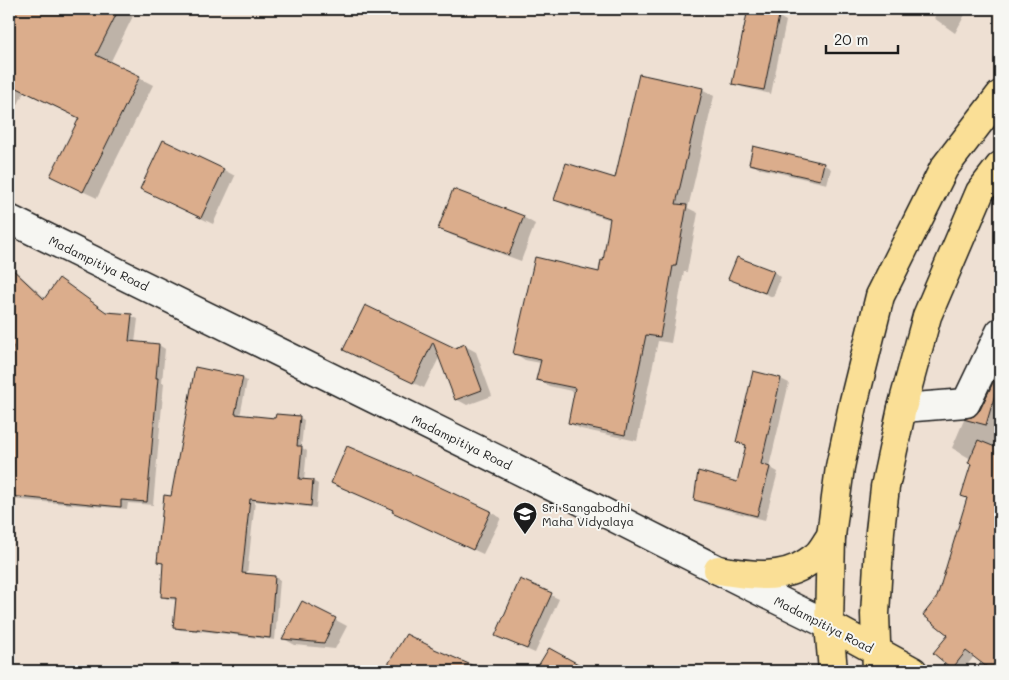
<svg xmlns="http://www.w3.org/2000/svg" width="1009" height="680" viewBox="0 0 1009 680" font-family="Mali,sans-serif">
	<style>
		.shadow { fill: #0003 }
		.building { fill: #dbad8c; stroke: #1c1c1c }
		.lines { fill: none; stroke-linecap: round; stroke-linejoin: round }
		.secondary-casing { stroke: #1c1c1c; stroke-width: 31 }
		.primary-casing { stroke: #1c1c1c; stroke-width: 31 }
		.secondary { stroke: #f6f6f2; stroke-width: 28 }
		.primary { stroke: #fadf96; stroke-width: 28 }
		.labels { text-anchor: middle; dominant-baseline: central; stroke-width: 4; stroke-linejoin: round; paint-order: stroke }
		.street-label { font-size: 12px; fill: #1c1c1c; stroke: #f6f6f2 }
		.poi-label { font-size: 12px; fill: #1c1c1c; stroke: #f6f6f2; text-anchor: start }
	</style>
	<rect width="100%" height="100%" fill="#eee0d3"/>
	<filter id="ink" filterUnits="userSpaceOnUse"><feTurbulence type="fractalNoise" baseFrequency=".02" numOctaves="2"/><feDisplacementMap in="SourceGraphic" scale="10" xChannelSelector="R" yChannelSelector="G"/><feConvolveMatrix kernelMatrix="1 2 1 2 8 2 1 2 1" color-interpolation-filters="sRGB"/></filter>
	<g filter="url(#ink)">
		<g class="shadow">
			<path d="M9 9H52L57 11 59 9H121L133 16 110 63 153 85 97 198 65 183 80 119 24 92 9 123Z"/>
			<path d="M939 9H968L955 33 934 18Z"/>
			<path d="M779 17 786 21 771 94 742 87 734 83Z"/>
			<path d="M702 89 714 96 688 208 698 213 687 272 684 271 671 343 658 341 637 441 581 429 569 423 576 392 549 386 538 379 541 363 525 360 514 353 600 273 604 262 611 220 567 206 556 199 616 180Z"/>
			<path d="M164 142 224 170 235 176 213 224 153 195 142 189Z"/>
			<path d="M751 163 823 164 831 169 827 184 758 168Z"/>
			<path d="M523 217 535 224 521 261 451 235 440 228Z"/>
			<path d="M738 258 774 272 781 277 773 297 738 283Z"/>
			<path d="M9 265 46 299 107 314 131 316 138 319 135 343 159 345 165 349 162 382 164 383 153 505 128 503 127 509 9 499Z"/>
			<path d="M366 307 454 350 465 346 476 352 492 396 467 405 456 399 440 356 424 388 355 355Z"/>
			<path d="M754 372 781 379 789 383 769 467 778 472 765 520 703 504 695 499 738 483 747 447 737 442Z"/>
			<path d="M997 377 1000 379V420L993 430 1000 436V671H994L974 656 963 671H958L934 653 949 635 938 598 968 499 963 496 973 464 971 459 952 448 964 420 975 417 981 411Z"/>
			<path d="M242 378 247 381 240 416 276 420 299 417 304 420 301 447 307 451 304 480 313 481 318 484 316 508 255 501 247 575 275 577 280 580 275 640 202 631V632L180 630 175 628 177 600 167 599 162 596 164 565 159 561 172 498Z"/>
			<path d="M410 475 490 512 501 518 483 554 403 517Z"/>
			<path d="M521 581 559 599 535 653 505 640Z"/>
			<path d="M302 602 347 626 335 649 295 645 284 639Z"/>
			<path d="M407 636 467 665 478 671H385Z"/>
			<path d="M344 664 362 671H344Z"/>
		</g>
		<g class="building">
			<path d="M9 9H119L96 55 140 76 83 192 50 176 79 118 9 84Z"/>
			<path d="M748 9 779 16 764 90 732 84Z"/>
			<path d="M639 74 703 88 676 204 687 205 676 266H673L660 337 646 335 625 435 568 423 575 388 536 380 541 360 513 354 535 257 599 272 601 260 603 261 610 218 554 200 566 163 615 178Z"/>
			<path d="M163 140 224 169 201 218 140 189Z"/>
			<path d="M753 146 824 163 820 180 749 164Z"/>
			<path d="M453 189 524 216 509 255 438 229Z"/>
			<path d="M737 257 774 271 765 293 728 279Z"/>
			<path d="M9 266 44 299 59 278 106 312 132 314 129 341 159 344 156 378H158L147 502 121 500V507L9 496 13 461H9V382L13 346 9 343Z"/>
			<path d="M365 305 455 348 465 344 482 390 455 400 433 342 413 383 343 350Z"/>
			<path d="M195 367 243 377 235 414 275 418 276 414 300 416 297 446H302L299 479 313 480 311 506 250 499 242 573 275 576 270 638 197 629V630L173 628 176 598 161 597 163 563 157 562 164 495 171 496Z"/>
			<path d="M1000 368V377L986 425 963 419 974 416 980 410Z"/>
			<path d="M753 371 781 378 761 464 770 467 757 516 694 500 698 471 737 482 746 445 736 442Z"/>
			<path d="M978 440 1000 449V661L992 671 966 651 952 669 933 653 948 635 923 615 937 597 967 498 961 496 971 464 968 463Z"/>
			<path d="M347 446 410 473 491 511 473 550 392 512 393 510 331 483Z"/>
			<path d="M520 579 552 593 527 649 495 636Z"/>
			<path d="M302 601 336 618 324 643 282 639Z"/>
			<path d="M406 634 430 646V647L485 671H384Z"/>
			<path d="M549 648 591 671H535Z"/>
		</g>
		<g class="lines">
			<defs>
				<g id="secondary">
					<path d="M9 219C188 307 366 395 545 483 640 530 734 579 829 625"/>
					<path d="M902 408 966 403 1000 332"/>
				</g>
				<g id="primary">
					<path d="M718 570C748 575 781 581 808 562 812 559 817 556 820 552 824 547 827 541 831 536"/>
					<path d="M829 625 913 671"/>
					<path d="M833 671 829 625 831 536 840 467 854 401 880 296 944 168 1000 95"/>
					<path d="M877 671 875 614 880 531 885 487 902 408 927 316 980 192 1000 166"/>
				</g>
			</defs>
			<use href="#secondary" class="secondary-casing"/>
			<use href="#primary" class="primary-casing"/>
			<use href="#secondary" class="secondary"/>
			<use href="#primary" class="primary"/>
		</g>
	</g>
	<defs>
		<symbol id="school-pin" viewBox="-11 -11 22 30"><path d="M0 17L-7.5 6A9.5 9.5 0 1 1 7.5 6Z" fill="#1c1c1c" stroke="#f6f6f2"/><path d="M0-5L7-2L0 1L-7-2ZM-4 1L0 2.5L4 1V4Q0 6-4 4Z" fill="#fff"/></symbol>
	</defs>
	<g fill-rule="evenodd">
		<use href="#school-pin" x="511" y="500" width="28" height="38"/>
	</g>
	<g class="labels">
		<g class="street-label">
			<text transform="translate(99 263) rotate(26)">Madampitiya Road</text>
			<text transform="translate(462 442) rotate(26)">Madampitiya Road</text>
			<text transform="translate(824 624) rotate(27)">Madampitiya Road</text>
		</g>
		<g class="poi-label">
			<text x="542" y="507">Sri Sangabodhi<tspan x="542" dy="14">Maha Vidyalaya</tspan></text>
		</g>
	</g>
	<rect width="1009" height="680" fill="none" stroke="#f6f6f2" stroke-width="30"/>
	<rect x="15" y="15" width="979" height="650" fill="none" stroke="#1c1c1c" stroke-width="2" filter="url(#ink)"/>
	<path d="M826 45v8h72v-8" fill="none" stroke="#1c1c1c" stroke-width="2.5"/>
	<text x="834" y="45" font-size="15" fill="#1c1c1c" stroke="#f6f6f2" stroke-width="4" paint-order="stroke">20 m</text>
</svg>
